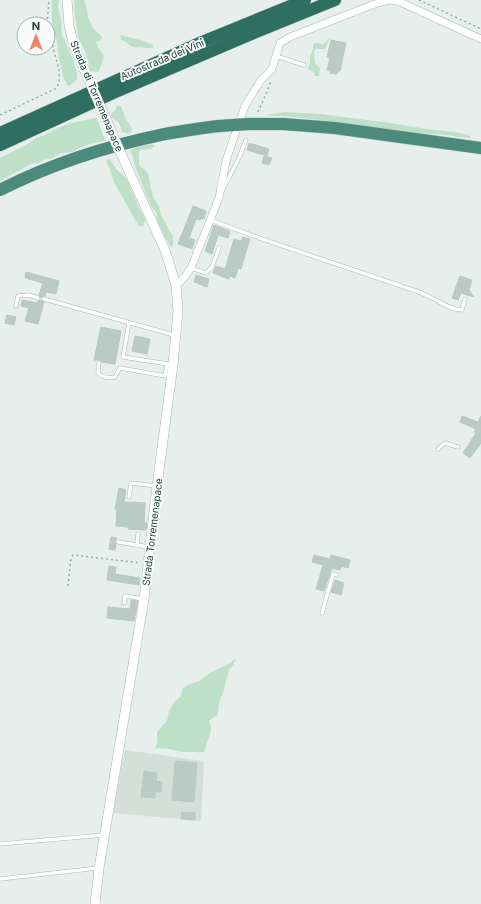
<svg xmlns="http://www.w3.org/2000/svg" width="481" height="904" viewBox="0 0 481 904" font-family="Inter,sans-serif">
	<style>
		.built { fill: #d4dfda }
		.green { fill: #bfe0c8 }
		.building { fill: #bbcac4; stroke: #b8c9c2 }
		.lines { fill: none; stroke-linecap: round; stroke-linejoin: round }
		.service-casing { stroke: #a8b8b2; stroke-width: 4.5 }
		.minor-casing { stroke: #a8b8b2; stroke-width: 8 }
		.tertiary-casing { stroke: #a8b8b2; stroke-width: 10 }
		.trunk-casing { stroke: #c2cac8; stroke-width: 13 }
		.motorway-casing { stroke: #c2cac8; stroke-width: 13 }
		.path { stroke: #86b3a5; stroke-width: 1.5; stroke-dasharray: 2 3; stroke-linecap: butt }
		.service { stroke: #fff; stroke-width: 3.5 }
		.minor { stroke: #fff; stroke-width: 7 }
		.tertiary { stroke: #fff; stroke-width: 9 }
		.trunk { stroke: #4c8a7c; stroke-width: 12 }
		.motorway { stroke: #2f6f62; stroke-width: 12 }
		.tertiary-bridge-casing { stroke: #a8b8b2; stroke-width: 10; stroke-linecap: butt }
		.trunk-bridge-casing { stroke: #c2cac8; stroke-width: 13; stroke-linecap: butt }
		.tertiary-bridge { stroke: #fff; stroke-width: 9 }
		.trunk-bridge { stroke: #4c8a7c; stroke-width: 12 }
		.labels { text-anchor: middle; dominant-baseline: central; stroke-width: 4; stroke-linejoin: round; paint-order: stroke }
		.street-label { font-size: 10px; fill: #24423a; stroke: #f7fbf9 }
	</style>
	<rect width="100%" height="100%" fill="#e6efeb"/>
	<path class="built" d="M125 750 204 761 201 821 112 813Z"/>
	<g class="green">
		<path d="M52 0H59L58 8 61 19 62 35 72 57 77 73V79L71 85 68 86 67 85V83L63 77 61 65 59 60 57 41 52 25Z"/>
		<path d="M74 0H84L87 9 88 17 93 28 101 36 102 38 101 40 96 42 98 47 104 56C103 60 100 69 98 72L91 71 90 69 85 51 79 40 75 16Z"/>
		<path d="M120 35C131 38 143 40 153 45V47C147 50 144 47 138 47 135 47 133 48 131 46 126 43 129 42 121 40Z"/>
		<path d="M330 37V38L325 49H317L314 51 315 63 320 68 319 76H315L314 72 308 69V68L310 63V56L313 49V44L316 43 324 44Z"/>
		<path d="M117 106H121C123 110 124 115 126 119 129 125 131 124 132 131L128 134 122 132C121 130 120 125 119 123 116 119 112 120 111 114L115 110Z"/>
		<path d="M285 112 302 113 321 114 390 123 427 129 461 133 469 135 471 138 458 137 448 135 413 133 321 120 283 116H274L265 115Z"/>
		<path d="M94 118C95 118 96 118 97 119 98 121 105 139 105 141L93 143 79 148 73 152 61 153 53 158 44 160 38 163 31 164 0 181V158L26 145 36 138 45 135 58 128 71 123Z"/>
		<path d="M153 144 155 146 150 149 140 150 139 153V164L140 166 145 170 149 175V180L153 197 159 206 161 215 173 237V245L172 248 167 241 157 220 156 212 151 206 136 169 133 159V156L130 151C135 147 145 145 153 144Z"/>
		<path d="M108 159H110L116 169 125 177 128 182 138 206 145 219 144 225 142 227 138 225 114 182 110 170 106 161Z"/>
		<path d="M236 658 233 665 229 670 223 693 219 702 218 713 217 716 214 717 209 721 211 728 210 735 204 752H183L169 749 155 748 158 742 157 736V732L167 721 169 711 175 701 181 696 182 689 188 685 199 681 213 671 227 665Z"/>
	</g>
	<g class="building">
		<path d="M331 40 346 43 340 71H338L337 74 330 73V71L327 70 330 58 327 57Z"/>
		<path d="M249 143 269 149 267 156 247 150Z"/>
		<path d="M264 156 272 158 269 165 262 163Z"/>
		<path d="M193 206 206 211 204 219 201 218 200 220 196 219 189 238 195 240 192 249 178 244Z"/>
		<path d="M214 225 230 231 228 238 218 235 212 254 205 251Z"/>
		<path d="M243 237 250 239 241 269 238 268 235 278 230 276 229 279 213 273 216 266 225 269 234 239 241 241Z"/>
		<path d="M26 272 59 281 56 294 46 292 45 296H43L41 298 39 295 43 283 25 278Z"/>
		<path d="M196 275 209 279 207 287 194 282Z"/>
		<path d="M460 276 472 280 469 290 474 297 461 293 458 300 452 298Z"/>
		<path d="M22 300 37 303 38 301 41 300 44 302 38 324 25 321 29 308 21 306Z"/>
		<path d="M7 315 16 317 14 325 5 323Z"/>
		<path d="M101 327 121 331 115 364 102 362 100 360H94Z"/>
		<path d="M135 336 150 339 147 354 132 351Z"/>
		<path d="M462 416 478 422 481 416V443L470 458 463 453 476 433 474 432 476 429 460 422Z"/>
		<path d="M119 488 126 490 124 502 145 503 144 523H147L146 530 128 529V527L116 526 117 509H115Z"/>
		<path d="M111 537 117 538 115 542 116 544 115 550 109 549Z"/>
		<path d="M314 555 330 559 331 555 350 560 348 568 341 566 340 570 332 568 324 591 316 589 323 565 312 562Z"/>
		<path d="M109 566 116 567 115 574 140 578 139 585 107 580Z"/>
		<path d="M335 580 344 583 341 595 331 592Z"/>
		<path d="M131 600 138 601 134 621 107 618 108 607 130 609Z"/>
		<path d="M175 761 197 763 194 802 172 800Z"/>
		<path d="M144 771 157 773 156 781 162 782 161 792H155V798L141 797Z"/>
		<path d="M182 812 195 813V820L181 819Z"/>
	</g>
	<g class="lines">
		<defs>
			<g id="service">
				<path d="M276 56 304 65"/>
				<path d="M223 189 239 158 246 140"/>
				<path d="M210 220 265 240 413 290C420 292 426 295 432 298 442 303 451 310 462 310L465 299"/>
				<path d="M191 268 206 273 212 267 219 248"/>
				<path d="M44 299 174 335"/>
				<path d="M16 306 18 296 29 295 38 298"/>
				<path d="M129 323 123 357 168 364"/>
				<path d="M99 363 98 373C103 378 108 379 115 377L120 368 165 376 167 364"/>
				<path d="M438 449 445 443 458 447"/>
				<path d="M129 497 131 483 156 486"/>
				<path d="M118 542 149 547"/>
				<path d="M137 545 138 534"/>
				<path d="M124 603 125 596 143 599"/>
				<path d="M322 613 333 574 337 575"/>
				<path d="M0 844 104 835"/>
				<path d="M0 879 98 868"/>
			</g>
			<path id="minor" d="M176 285 184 278 191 268 219 198 226 161 235 134 245 106 261 80 272 69 280 43 290 37 372 5 389 0 398 1 481 39"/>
			<g id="tertiary">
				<path d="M67 0 69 26 74 46"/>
				<path d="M95 904 99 868 144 599 157 486 173 365 178 311 176 285 165 250 127 167"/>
			</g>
			<g id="trunk">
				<path d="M283 124 335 128 481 148"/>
				<path d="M0 190C53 163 107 146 165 134 183 131 201 128 219 126"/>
			</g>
			<g id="motorway">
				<path d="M0 133 202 42 305 0"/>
				<path d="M0 145 113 93 256 32 335 0"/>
			</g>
		</defs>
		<use href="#service" class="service-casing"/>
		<use href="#minor" class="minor-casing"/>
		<use href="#tertiary" class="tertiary-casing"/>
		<use href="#trunk" class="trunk-casing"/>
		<use href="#motorway" class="motorway-casing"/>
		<g class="path">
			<path d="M419 0 481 29"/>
			<path d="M47 24 49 0"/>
			<path d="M258 112 266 94 271 81"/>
			<path d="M0 115 57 88 59 81V70L48 29"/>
			<path d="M68 586 71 558 73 555 141 563"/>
		</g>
		<use href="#service" class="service"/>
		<use href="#minor" class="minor"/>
		<use href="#tertiary" class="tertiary"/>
		<use href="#trunk" class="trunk"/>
		<use href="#motorway" class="motorway"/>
		<defs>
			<path id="tertiary-bridge" d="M74 46 127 167"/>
			<path id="trunk-bridge" d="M219 126 248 124H283"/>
		</defs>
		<use href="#tertiary-bridge" class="tertiary-bridge-casing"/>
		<use href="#trunk-bridge" class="trunk-bridge-casing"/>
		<use href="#tertiary-bridge" class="tertiary-bridge"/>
		<use href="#trunk-bridge" class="trunk-bridge"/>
	</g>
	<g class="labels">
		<g class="street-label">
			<text transform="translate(162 59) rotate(-23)">Autostrada dei Vini</text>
			<text transform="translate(97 96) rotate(67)">Strada di Torremenapace</text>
			<text transform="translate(152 532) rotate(-83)">Strada Torremenapace</text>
		</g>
	</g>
	<g transform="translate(36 36)"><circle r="19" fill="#f7fbf9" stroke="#a3b1ad"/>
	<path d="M0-3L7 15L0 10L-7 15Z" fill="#f4845f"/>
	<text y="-6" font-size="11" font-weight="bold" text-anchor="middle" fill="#24423a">N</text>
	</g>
</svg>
